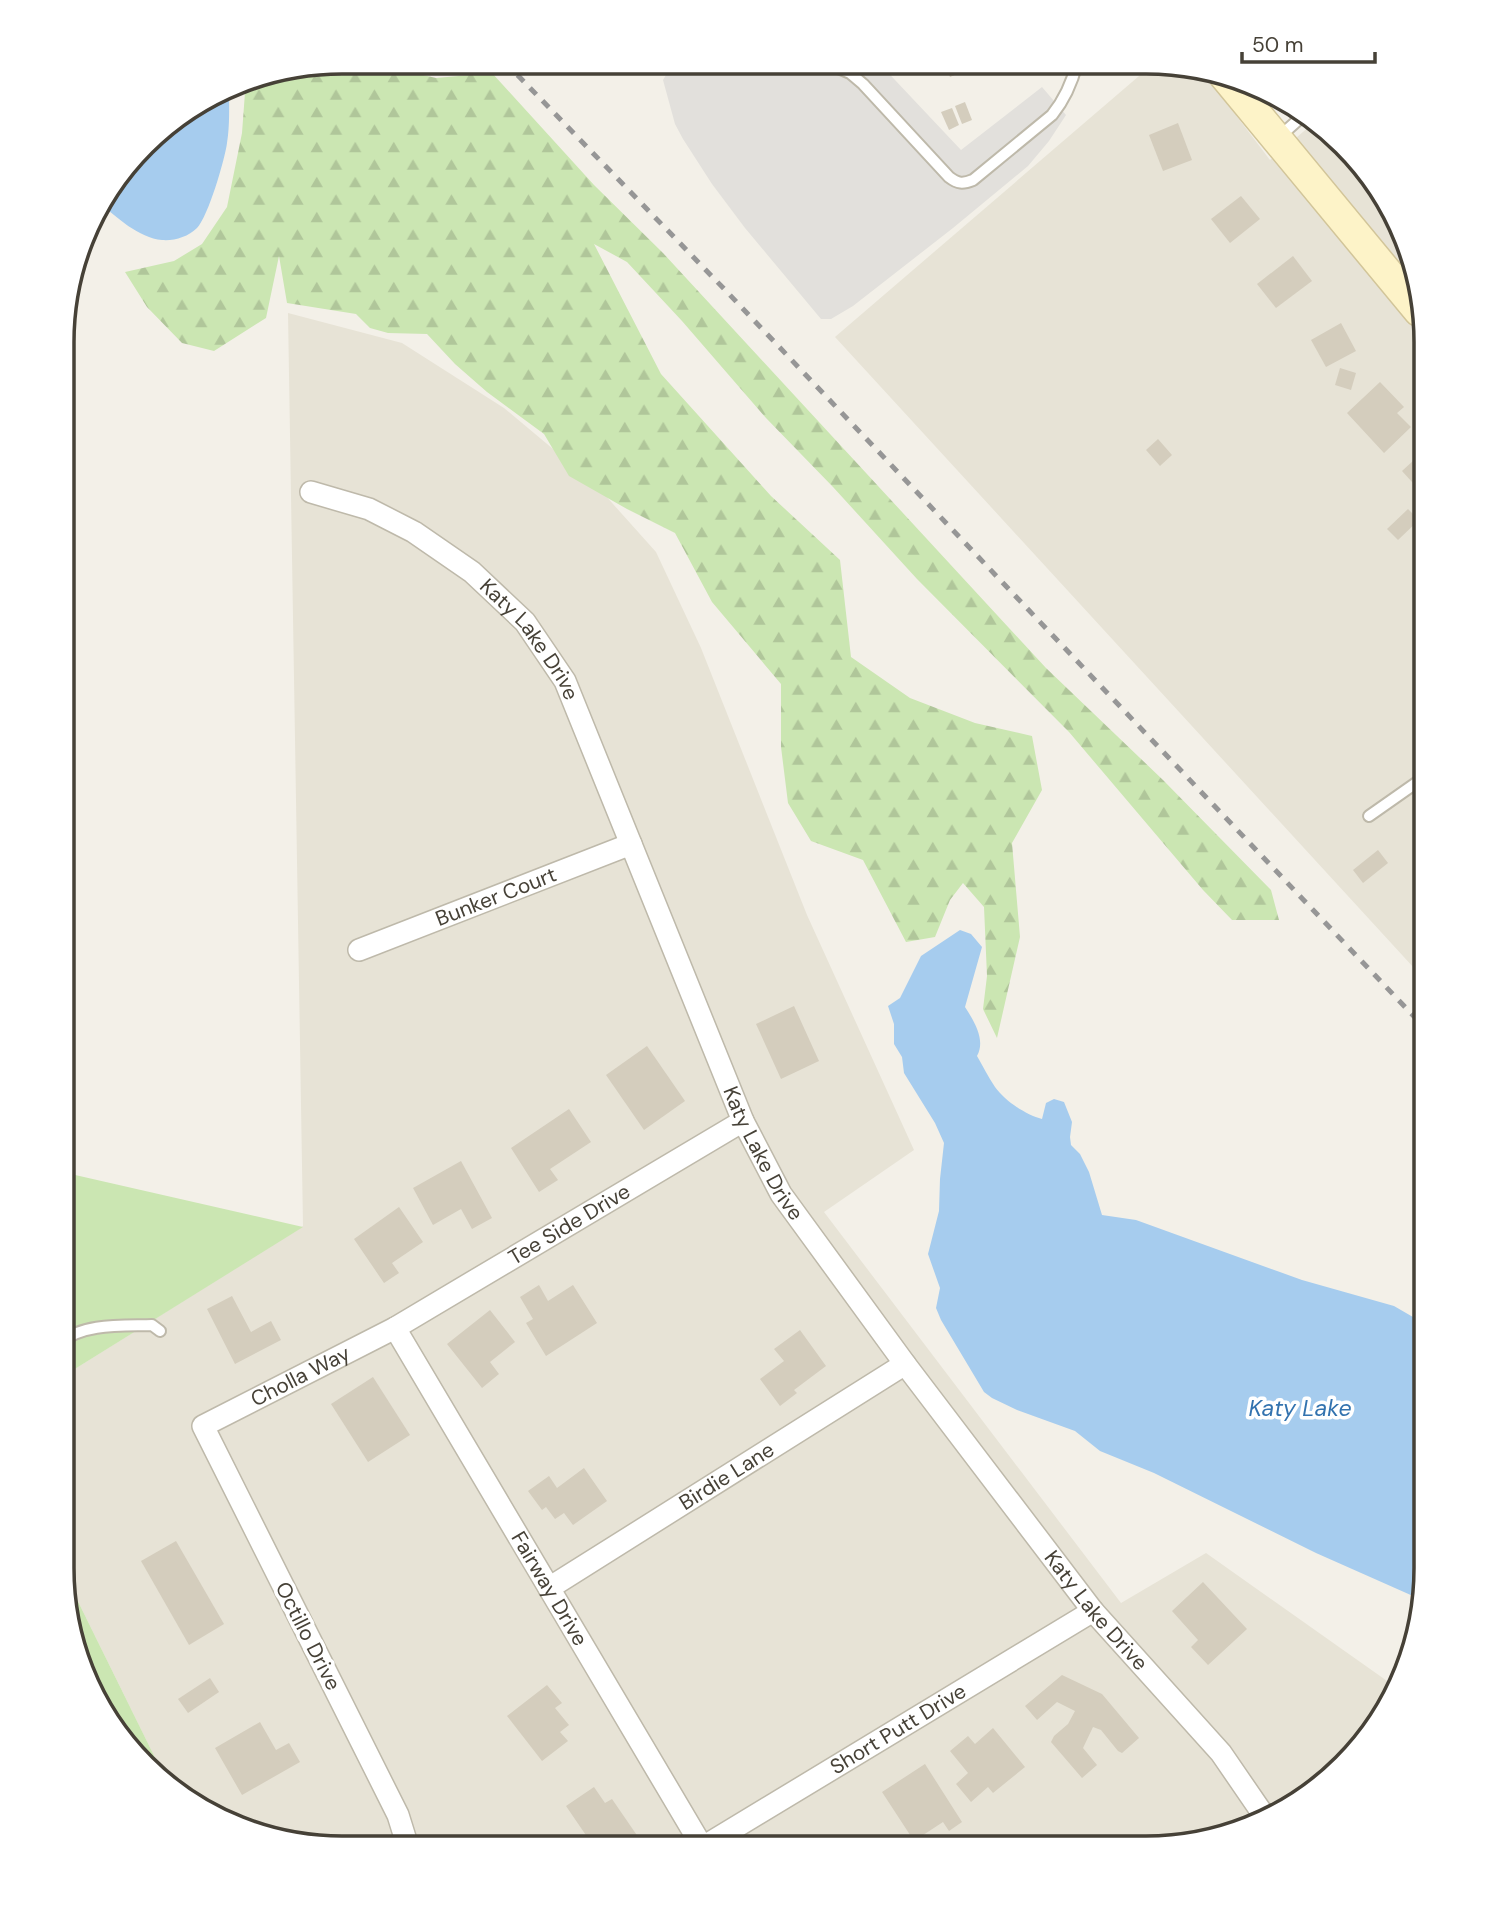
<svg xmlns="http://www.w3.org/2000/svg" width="1487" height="1910" viewBox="0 0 1487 1910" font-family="'DM Sans',sans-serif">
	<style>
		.residential { fill: #e7e3d6 }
		.grass { fill: #cbe6b2 }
		.forest { fill: url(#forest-firs) }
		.parking { fill: #e2e0dc }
		.water { fill: #a6ccee }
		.building { fill: #d4cdbd }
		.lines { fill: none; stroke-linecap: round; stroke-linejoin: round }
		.lane-casing { stroke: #beb9aa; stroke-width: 14 }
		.street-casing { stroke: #beb9aa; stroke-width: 24 }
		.secondary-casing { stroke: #d2c599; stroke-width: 33 }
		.lane { stroke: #fff; stroke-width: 10 }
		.street { stroke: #fff; stroke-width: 21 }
		.secondary { stroke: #fdf3c8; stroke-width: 30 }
		.rail { stroke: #969696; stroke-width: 5; stroke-dasharray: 9 9; stroke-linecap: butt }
		.labels { text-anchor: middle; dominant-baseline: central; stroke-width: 7; stroke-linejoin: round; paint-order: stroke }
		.street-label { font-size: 21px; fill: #464137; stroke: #fff }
		.water-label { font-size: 23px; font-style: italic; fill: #3373af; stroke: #fff }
		.rim { fill: none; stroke: #464137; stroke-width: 3.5 }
	</style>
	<defs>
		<pattern id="forest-firs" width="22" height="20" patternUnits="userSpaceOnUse" patternTransform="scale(1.75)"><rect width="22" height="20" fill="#cbe6b2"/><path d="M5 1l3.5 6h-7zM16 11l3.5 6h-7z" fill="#b0c69a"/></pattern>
	</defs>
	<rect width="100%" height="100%" fill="#f3f0e8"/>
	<g class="residential">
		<path d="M1153 64H1182L1200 68 1270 160 1317 120 1397 217 1426 341 1425 980 835 337Z"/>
		<path d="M288 313 402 343 504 408 596 485 656 552 701 648 807 915 914 1150 824 1212 1121 1603 1206 1553 1397 1688 1379 1724 1331 1779 1270 1820 1146 1849 305 1846 185 1801 170 1788 61 1567 62 1377 303 1226Z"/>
	</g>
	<g class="grass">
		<path d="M62 1172 303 1227 62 1377Z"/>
		<path d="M61 1567 170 1788 131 1754 90 1693Z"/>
	</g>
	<path class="forest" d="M342 61H378L381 65 436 78 492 73 594 185 663 253 1046 668 1163 780 1271 890 1279 920H1232L1203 890 1069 732 917 579 833 487 766 418 682 321 627 262 594 244 661 374 771 496 840 560 851 657 910 698 975 723 1032 736 1042 790 1012 843 1020 937 997 1038 983 1009 987 976 984 907 963 883 950 900 935 937 906 942 863 860 811 841 788 803 781 747V684L712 602 675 533 627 509 569 476 544 434 487 392 455 364 427 334 388 333 370 328 356 314 287 303 279 256 266 318 214 351 182 343 147 307 125 272 174 261 202 244 227 207 242 133 246 79 251 76Z"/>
	<path class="parking" d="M670 62 879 63 961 150 1042 87 1066 115 1049 141 1028 166 953 228 853 306 831 319H821L745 228 712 184 683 139 675 124 663 80 669 70Z"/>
	<g class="water">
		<path d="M229 89C229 106 230 125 227 143 225 159 208 217 197 228 188 237 174 241 162 240 139 238 116 217 99 202L157 131Z"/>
		<path d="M960 930 971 934 982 947 965 1007C974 1021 986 1040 977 1056 983 1066 988 1077 995 1087 1005 1101 1026 1115 1042 1119L1046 1103 1054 1099 1064 1102 1072 1122 1070 1137 1071 1145 1080 1154 1089 1172 1102 1215 1136 1220 1302 1280 1394 1306 1425 1324V1587L1422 1600 1316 1553 1154 1473 1100 1451 1075 1431 1017 1410 992 1398 984 1392 941 1320 936 1308 940 1288 928 1254 939 1211 940 1179 944 1143 935 1123 904 1073 902 1057 894 1044V1024L888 1006 900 998 921 956Z"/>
	</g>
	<g class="building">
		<path d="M944 63H983L950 77Z"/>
		<path d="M965 102 972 120 962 124 955 106Z"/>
		<path d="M952 108 959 125 949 130 941 112Z"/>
		<path d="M1178 123 1192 160 1163 171 1149 135Z"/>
		<path d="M1241 196 1260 219 1230 243 1211 219Z"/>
		<path d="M1293 256 1312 281 1276 308 1257 284Z"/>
		<path d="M1341 323 1356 351 1326 367 1311 340Z"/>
		<path d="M1340 368 1356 373 1351 390 1335 385Z"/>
		<path d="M1380 382 1404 407 1397 413 1411 427 1384 453 1347 413Z"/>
		<path d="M1158 439 1172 455 1160 466 1146 450Z"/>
		<path d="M1426 449V492L1423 494 1402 471Z"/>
		<path d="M1408 509 1419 520 1398 540 1387 529Z"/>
		<path d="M1378 850 1388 863 1363 883 1353 870Z"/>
		<path d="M794 1006 819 1061 781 1079 756 1024Z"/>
		<path d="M647 1046 685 1101 644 1130 606 1075Z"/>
		<path d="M569 1109 591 1142 550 1169 558 1180 539 1192 511 1148Z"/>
		<path d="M461 1161 492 1218 472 1229 461 1209 433 1225 413 1188Z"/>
		<path d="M399 1207 423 1242 392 1263 399 1273 384 1283 354 1239Z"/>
		<path d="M539 1285 548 1301 573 1285 597 1323 546 1356 526 1323 533 1319 520 1297Z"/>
		<path d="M232 1296 251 1332 271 1321 281 1340 235 1364 207 1309Z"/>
		<path d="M490 1310 515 1342 490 1362 499 1374 482 1388 447 1344Z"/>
		<path d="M800 1330 826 1366 794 1390 797 1393 780 1406 760 1379 784 1361 774 1349Z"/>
		<path d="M373 1377 410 1435 368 1462 331 1404Z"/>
		<path d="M584 1468 607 1501 573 1525 564 1513 555 1519 546 1507 542 1510 528 1491 549 1476 557 1488Z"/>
		<path d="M176 1541 224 1624 189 1645 141 1561Z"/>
		<path d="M1203 1582 1247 1629 1208 1665 1191 1647 1198 1640 1172 1611Z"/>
		<path d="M1062 1675 1102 1694 1139 1738 1122 1753 1118 1751 1101 1730 1093 1727 1083 1748 1097 1765 1082 1778 1051 1742 1054 1736 1068 1724 1075 1711 1057 1702 1037 1720 1025 1706Z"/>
		<path d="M210 1678 219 1692 188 1713 178 1699Z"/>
		<path d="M547 1685 562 1703 555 1708 569 1725 560 1732 568 1741 542 1761 507 1716Z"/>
		<path d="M260 1722 276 1750 289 1743 300 1762 242 1795 215 1748Z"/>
		<path d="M993 1728 1025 1767 993 1793 988 1787 971 1802 956 1784 968 1773 950 1751 968 1736 975 1744Z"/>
		<path d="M925 1764 962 1822 949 1831 943 1822 914 1841 882 1792Z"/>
		<path d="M594 1787 605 1803 612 1799 645 1847H594L566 1806Z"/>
	</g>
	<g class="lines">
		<defs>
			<g id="lane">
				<path d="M754 62 836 67 850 73 863 84 949 177C958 184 963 184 973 180L1052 115C1065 99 1072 83 1077 63"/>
				<path d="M1279 137 1306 113"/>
				<path d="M1369 816 1426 776"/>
				<path d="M62 1342C83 1323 124 1326 152 1325L160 1331"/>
			</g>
			<g id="street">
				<path id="s1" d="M311 492 369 509 414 532 472 572 525 622 565 681 743 1121 781 1194 905 1364 1093 1611 1221 1753 1267 1820"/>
				<path id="s2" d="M359 950 631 844"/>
				<path id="s3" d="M395 1328 703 1848"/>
				<path id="s4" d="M549 1588 905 1364"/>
				<path id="s5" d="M408 1847 398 1815 203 1426 395 1328 743 1121"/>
				<path id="s6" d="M703 1847 1093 1611"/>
			</g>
			<path id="secondary" d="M1224 75 1419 311"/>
		</defs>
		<use href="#lane" class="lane-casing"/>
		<use href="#street" class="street-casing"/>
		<use href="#secondary" class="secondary-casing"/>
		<use href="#lane" class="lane"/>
		<use href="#street" class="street"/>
		<use href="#secondary" class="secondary"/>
		<path class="rail" d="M505 62 729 294 1425 1028"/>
	</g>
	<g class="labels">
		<g class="street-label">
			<text stroke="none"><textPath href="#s1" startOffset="271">Katy Lake Drive</textPath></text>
			<text stroke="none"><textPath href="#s2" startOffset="147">Bunker Court</textPath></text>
			<text stroke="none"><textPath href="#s1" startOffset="838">Katy Lake Drive</textPath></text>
			<text stroke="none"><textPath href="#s5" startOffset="887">Tee Side Drive</textPath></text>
			<text stroke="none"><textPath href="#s5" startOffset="578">Cholla Way</textPath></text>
			<text stroke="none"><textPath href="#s4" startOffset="210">Birdie Lane</textPath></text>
			<text stroke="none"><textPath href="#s3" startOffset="303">Fairway Drive</textPath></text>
			<text stroke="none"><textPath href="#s1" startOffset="1405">Katy Lake Drive</textPath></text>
			<text transform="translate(308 1636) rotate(63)">Octillo Drive</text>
			<text stroke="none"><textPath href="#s6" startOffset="228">Short Putt Drive</textPath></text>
		</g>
		<g class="water-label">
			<text x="1300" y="1408">Katy Lake</text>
		</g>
	</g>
	<path d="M0 0H1487V1910H0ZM342 74H1146A268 268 0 0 1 1414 342V1568A268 268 0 0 1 1146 1836H342A268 268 0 0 1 74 1568V342A268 268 0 0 1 342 74Z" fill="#fff" fill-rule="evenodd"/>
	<path class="rim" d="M342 74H1146A268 268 0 0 1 1414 342V1568A268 268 0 0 1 1146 1836H342A268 268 0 0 1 74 1568V342A268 268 0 0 1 342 74Z"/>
	<path d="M1242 52v10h133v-10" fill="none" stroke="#464137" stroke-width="3.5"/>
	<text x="1252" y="52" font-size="21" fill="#464137" stroke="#ffffff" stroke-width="5" paint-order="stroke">50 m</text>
</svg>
